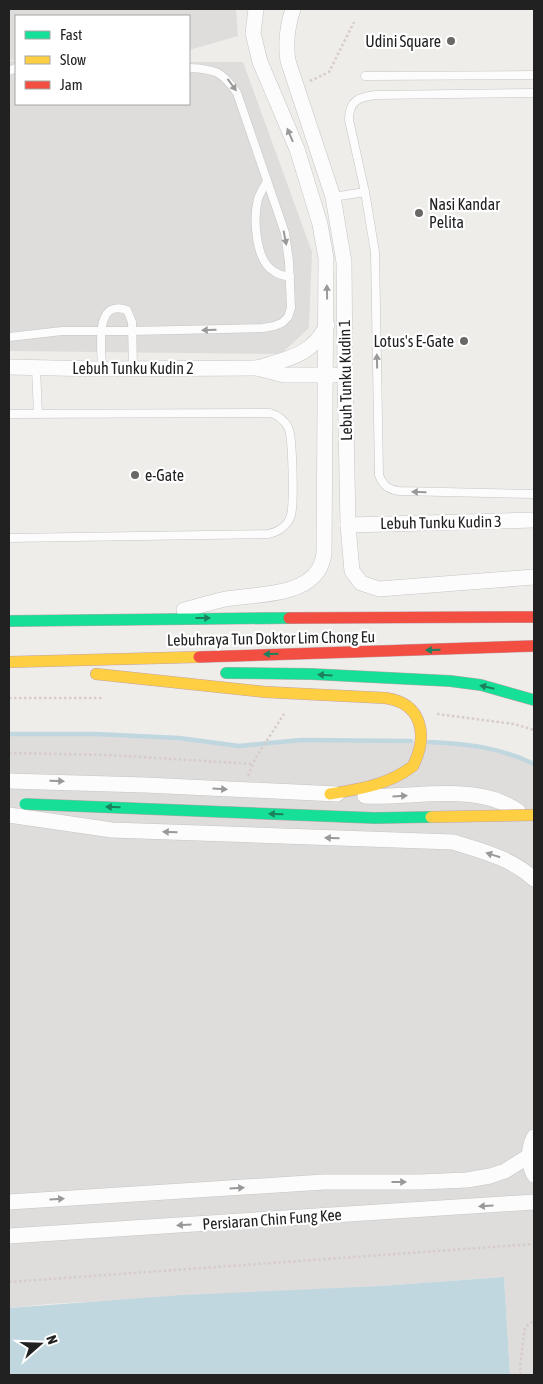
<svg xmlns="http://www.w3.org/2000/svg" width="543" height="1384" viewBox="0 0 543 1384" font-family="'Asap Condensed',sans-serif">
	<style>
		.residential { fill: #dedddb }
		.water { fill: #c0d7e0 }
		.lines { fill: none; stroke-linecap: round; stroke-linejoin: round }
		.stream { stroke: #c0d7e0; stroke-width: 4.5 }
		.lane-casing { stroke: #c6c5c4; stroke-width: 9 }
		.street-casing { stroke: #c6c5c4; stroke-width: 16 }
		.fast-casing { stroke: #c2a3aa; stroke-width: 12 }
		.slow-casing { stroke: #c2a3aa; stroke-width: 12 }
		.jam-casing { stroke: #c2a3aa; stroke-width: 12 }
		.path { stroke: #d7ccca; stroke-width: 2.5; stroke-dasharray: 2.5 2.5; stroke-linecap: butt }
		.lane { stroke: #fdfcfc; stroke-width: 8 }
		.street { stroke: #fdfcfc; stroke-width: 15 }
		.fast { stroke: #16e098; stroke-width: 11 }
		.slow { stroke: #ffcf43; stroke-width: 11 }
		.jam { stroke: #f24e42; stroke-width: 11 }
		.fast-bridge-casing { stroke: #c2a3aa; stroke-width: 12; stroke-linecap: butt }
		.slow-bridge-casing { stroke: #c2a3aa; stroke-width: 12; stroke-linecap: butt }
		.fast-bridge { stroke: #16e098; stroke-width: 11 }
		.slow-bridge { stroke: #ffcf43; stroke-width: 11 }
		.oneway { fill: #9a9999 }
		.oneway2 { fill: #1c805c }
		.poi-dot { fill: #696867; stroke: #fff; stroke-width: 2 }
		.labels { text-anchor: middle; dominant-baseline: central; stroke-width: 4.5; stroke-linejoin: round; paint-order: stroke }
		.poi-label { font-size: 16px; fill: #212121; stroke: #fff; text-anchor: end }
		.street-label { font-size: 16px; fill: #212121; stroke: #fff }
	</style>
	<rect width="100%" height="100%" fill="#efedea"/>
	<g class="residential">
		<path d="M9 9H236L238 36 189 50V16H16V60H9Z"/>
		<path d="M9 61H16V104H189V62H243L312 252 309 328 281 354 9 351Z"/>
		<path d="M9 734H96L179 738 239 746 301 740 400 741 469 744 513 754 534 764V1375H510L504 1277 381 1286 48 1304 9 1308Z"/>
	</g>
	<path class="water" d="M504 1277 510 1375H9V1308L183 1295 381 1286Z"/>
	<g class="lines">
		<g class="stream">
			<path d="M9 734H96L179 738 239 746 301 740 411 741"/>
			<path d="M429 742C469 744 498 747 534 764"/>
		</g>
		<defs>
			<g id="lane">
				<path d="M9 71 16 68"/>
				<path d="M365 76 534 75"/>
				<path d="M267 181C264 187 260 193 258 199 253 218 255 262 275 272 279 275 285 276 290 277"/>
				<path d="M365 192 375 252 379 475C383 485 387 489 399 491L534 494"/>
				<path d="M333 197 365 192 349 120C349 101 358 97 376 95L534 93"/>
				<path d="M9 337 62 331H132L263 328 274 326 282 323 288 317 291 308 289 262 285 233 237 93C222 71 215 69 189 68"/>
				<path d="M36 368 38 414"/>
				<path d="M102 369C102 351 93 298 127 310L132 322 133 369"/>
				<path d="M9 414 270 413C277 415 284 420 288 427 293 436 294 504 291 515 288 526 278 532 268 534L9 538"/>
			</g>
			<g id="street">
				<path d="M293 9C287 27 285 42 288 61L333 197 344 262 345 375 348 525 351 560 352 571 361 583 379 589 534 577"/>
				<path d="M9 367 99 369 257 368 284 375H334"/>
				<path d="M257 368C287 359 312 356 327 325"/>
				<path d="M348 525 534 520"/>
				<path d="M184 610C198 606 212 602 226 599 253 594 303 597 319 569 322 564 323 559 324 554L326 258 320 224 297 149 260 62 253 33 256 9"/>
				<path d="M9 781 145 785 337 794"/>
				<path d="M365 796C407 798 463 786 501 802 507 804 513 808 518 811"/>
				<path d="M9 815 112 830 453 842C482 851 511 858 534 879"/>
				<path d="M534 1137C528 1148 528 1164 534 1175"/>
				<path d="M9 1202 324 1182H420L467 1180 490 1176 505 1171 529 1156"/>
				<path d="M9 1236 534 1202"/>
			</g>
			<g id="fast">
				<path d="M9 621 289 618"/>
				<path d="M226 673 311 674 450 681 481 685 534 700"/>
			</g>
			<g id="slow">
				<path d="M9 662 199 657"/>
				<path d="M96 674 265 692 385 698"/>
				<path d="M330 794C360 789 388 785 413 766"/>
			</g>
			<g id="jam">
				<path d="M289 618 534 617"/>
				<path d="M199 657 534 646"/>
			</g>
		</defs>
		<use href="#lane" class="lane-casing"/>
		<use href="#street" class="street-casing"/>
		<use href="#fast" class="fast-casing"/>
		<use href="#slow" class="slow-casing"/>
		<use href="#jam" class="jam-casing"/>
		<g class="path">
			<path d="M310 81 329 72 354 22"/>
			<path d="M9 698H104"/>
			<path d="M437 714 514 724 534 730"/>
			<path d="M9 753 109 755 253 764"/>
			<path d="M248 776 255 759 284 714"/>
			<path d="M9 1282 534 1244"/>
			<path d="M521 1375 520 1366 525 1327 534 1320"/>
		</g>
		<use href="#lane" class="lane"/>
		<use href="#street" class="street"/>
		<use href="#fast" class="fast"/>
		<use href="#slow" class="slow"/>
		<use href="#jam" class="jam"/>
		<defs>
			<path id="fast-bridge" d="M25 804 375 818 431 817"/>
			<g id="slow-bridge">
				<path d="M385 698C423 703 428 736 413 766"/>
				<path d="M431 817 534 815"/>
			</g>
		</defs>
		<use href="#fast-bridge" class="fast-bridge-casing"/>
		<use href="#slow-bridge" class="slow-bridge-casing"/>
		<use href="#fast-bridge" class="fast-bridge"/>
		<use href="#slow-bridge" class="slow-bridge"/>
	</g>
	<defs><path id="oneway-solid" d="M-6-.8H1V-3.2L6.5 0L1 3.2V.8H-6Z" transform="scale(1.25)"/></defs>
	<g class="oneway">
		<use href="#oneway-solid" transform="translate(232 85) rotate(54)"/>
		<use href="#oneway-solid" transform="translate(290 135) rotate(-113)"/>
		<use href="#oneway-solid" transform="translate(285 238) rotate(79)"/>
		<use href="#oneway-solid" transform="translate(327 292) rotate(-91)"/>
		<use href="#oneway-solid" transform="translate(209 330) rotate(178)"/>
		<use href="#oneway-solid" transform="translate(377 361) rotate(-91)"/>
		<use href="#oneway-solid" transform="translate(419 492) rotate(-179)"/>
		<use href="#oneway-solid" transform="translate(57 781) rotate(1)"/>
		<use href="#oneway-solid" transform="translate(220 789) rotate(3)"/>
		<use href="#oneway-solid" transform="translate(400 796) rotate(-3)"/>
		<use href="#oneway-solid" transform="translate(170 832) rotate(-178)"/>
		<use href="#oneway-solid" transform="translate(332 838) rotate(-178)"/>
		<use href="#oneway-solid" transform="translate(493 855) rotate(-163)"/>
		<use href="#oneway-solid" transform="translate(399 1182)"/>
		<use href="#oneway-solid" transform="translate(237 1188) rotate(-4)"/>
		<use href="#oneway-solid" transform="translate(57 1199) rotate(-4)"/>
		<use href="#oneway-solid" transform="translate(486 1206) rotate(176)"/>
		<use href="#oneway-solid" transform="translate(184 1225) rotate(176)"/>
	</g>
	<g class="oneway2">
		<use href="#oneway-solid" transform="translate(203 618)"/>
		<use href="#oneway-solid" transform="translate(433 650) rotate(178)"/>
		<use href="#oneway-solid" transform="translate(271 654) rotate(179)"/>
		<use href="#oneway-solid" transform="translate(325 675) rotate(-177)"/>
		<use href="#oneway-solid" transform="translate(487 687) rotate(-167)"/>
		<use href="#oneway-solid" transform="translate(113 807) rotate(-178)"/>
		<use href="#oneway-solid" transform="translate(276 814) rotate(-178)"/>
	</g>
	<g class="poi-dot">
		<circle cx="451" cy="41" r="5"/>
		<circle cx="419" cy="213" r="5"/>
		<circle cx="464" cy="341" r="5"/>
		<circle cx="135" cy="475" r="5"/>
	</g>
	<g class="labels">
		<g class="poi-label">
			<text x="441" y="41">Udini Square</text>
			<text x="429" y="204" text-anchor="start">Nasi Kandar<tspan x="429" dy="18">Pelita</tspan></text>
			<text x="454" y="341">Lotus's E-Gate</text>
			<text x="145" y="475" text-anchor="start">e-Gate</text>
		</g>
		<g class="street-label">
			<text x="133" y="368">Lebuh Tunku Kudin 2</text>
			<text transform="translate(345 380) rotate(-91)">Lebuh Tunku Kudin 1</text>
			<text transform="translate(441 522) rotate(-1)">Lebuh Tunku Kudin 3</text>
			<text transform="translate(271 638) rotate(-1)">Lebuhraya Tun Doktor Lim Chong Eu</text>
			<text transform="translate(272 1219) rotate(-4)">Persiaran Chin Fung Kee</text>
		</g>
	</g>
	<rect width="543" height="1384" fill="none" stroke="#212121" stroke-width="20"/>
	<rect x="15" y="15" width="175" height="90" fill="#ffffff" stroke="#a6a6a6"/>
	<rect x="25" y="31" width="25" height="8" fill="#16e098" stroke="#a6a6a6"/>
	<text x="60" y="40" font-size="15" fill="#212121">Fast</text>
	<rect x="25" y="56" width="25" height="8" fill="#ffcf43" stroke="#a6a6a6"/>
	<text x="60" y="65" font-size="15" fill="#212121">Slow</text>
	<rect x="25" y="81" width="25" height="8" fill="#f24e42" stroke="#a6a6a6"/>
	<text x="60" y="90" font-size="15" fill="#212121">Jam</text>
	<g transform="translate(40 1344) rotate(70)" stroke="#ffffff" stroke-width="4" paint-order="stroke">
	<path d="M0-4L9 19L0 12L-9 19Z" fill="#212121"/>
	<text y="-8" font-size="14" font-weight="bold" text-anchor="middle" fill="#212121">N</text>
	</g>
</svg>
